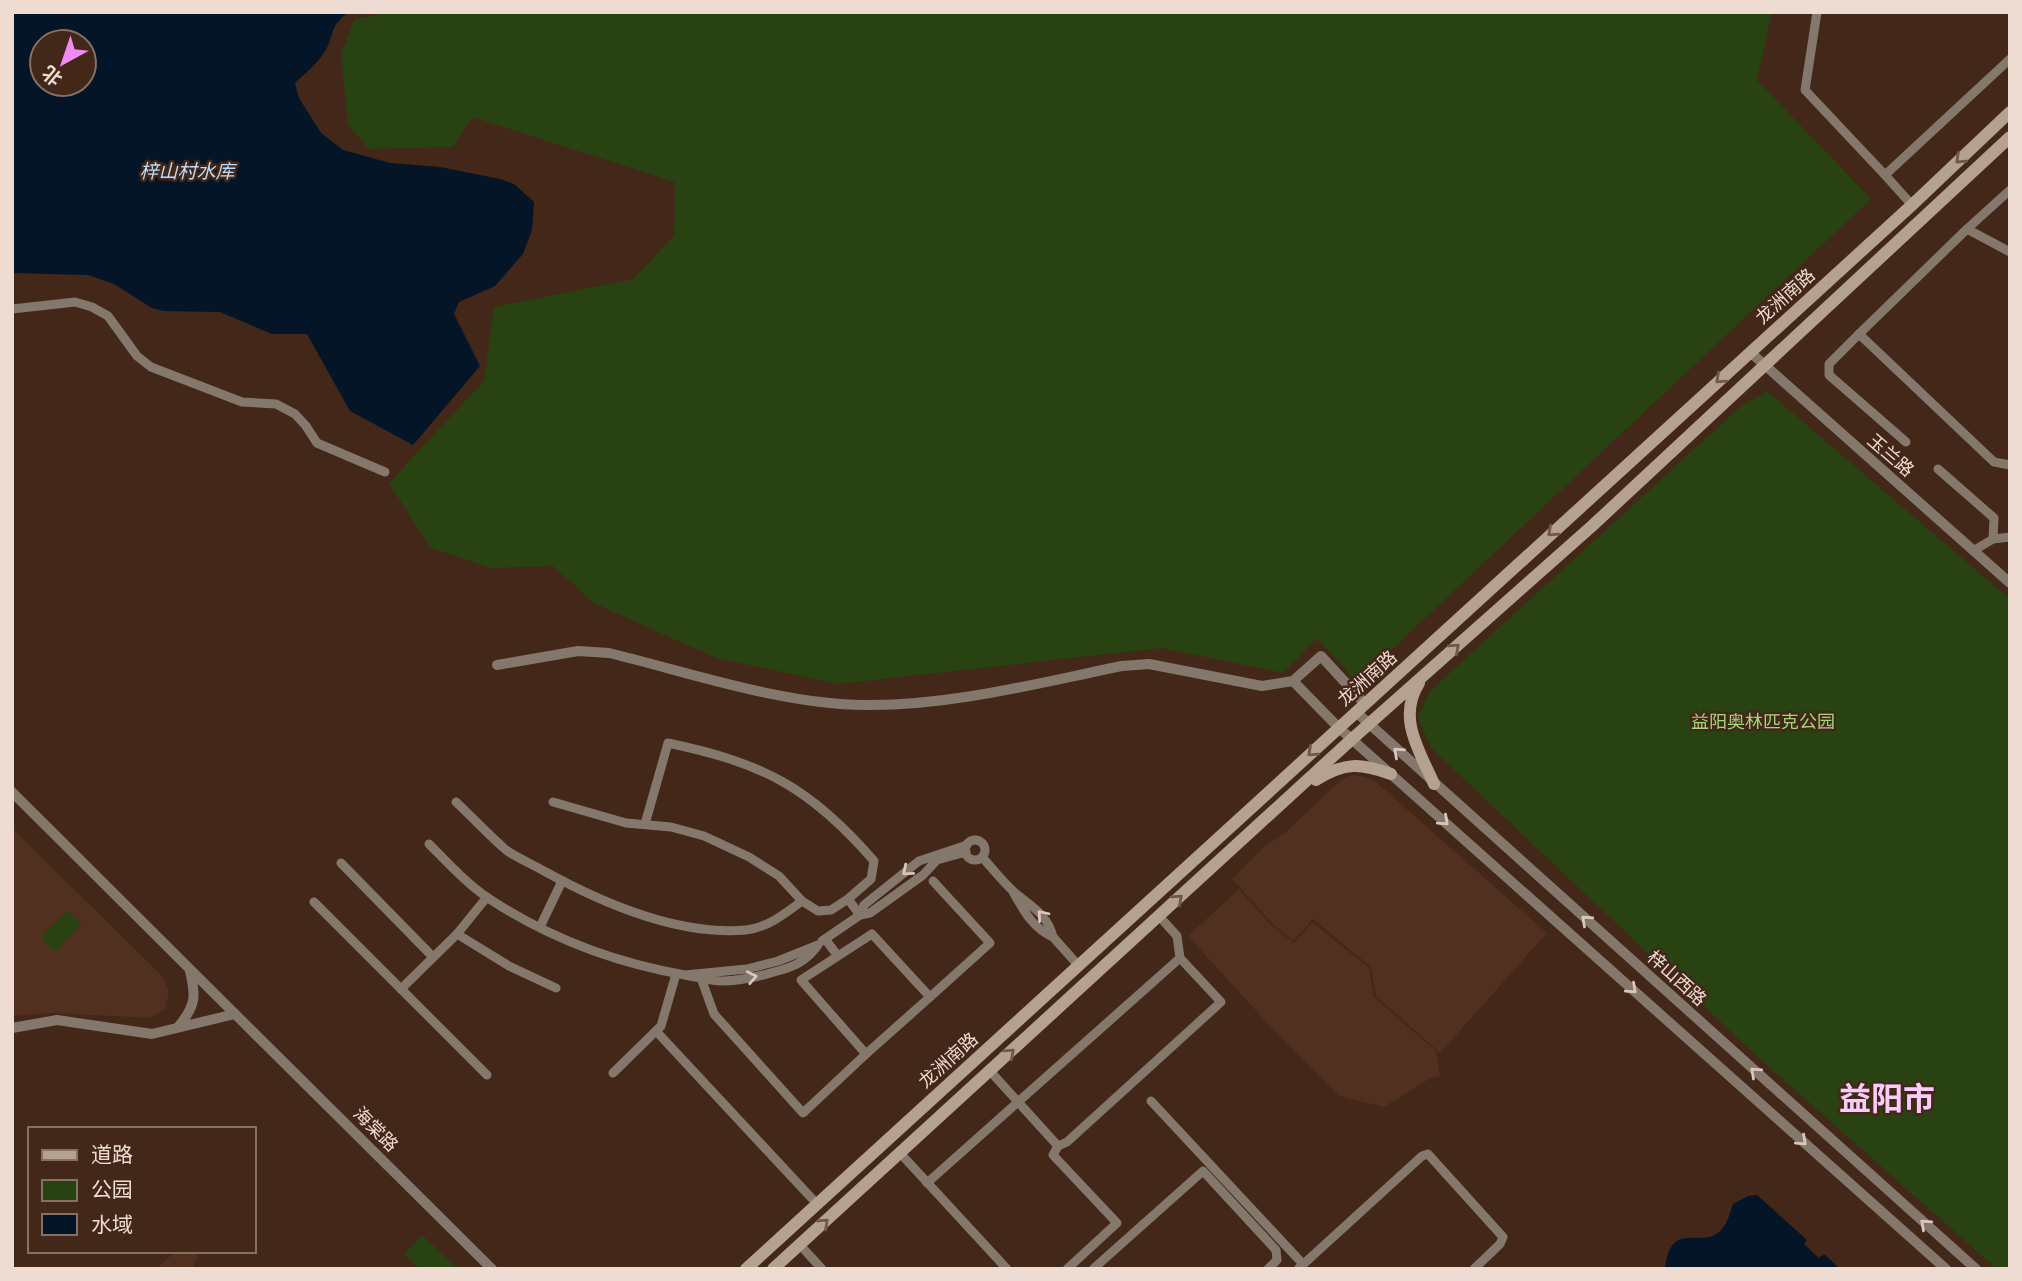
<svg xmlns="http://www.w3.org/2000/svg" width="2022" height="1281" viewBox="0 0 2022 1281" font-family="'PT Sans Narrow','Noto Sans SC',sans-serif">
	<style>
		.built { fill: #51301f }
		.green { fill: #284311 }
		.water { fill: #031526; fill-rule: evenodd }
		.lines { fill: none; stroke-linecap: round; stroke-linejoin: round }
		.minor { stroke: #84786d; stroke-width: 9 }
		.tertiary { stroke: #84786d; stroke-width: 10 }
		.secondary { stroke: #b4a190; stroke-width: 12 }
		.oneway { stroke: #705849 }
		.oneway2 { stroke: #d9c7be }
		.labels { text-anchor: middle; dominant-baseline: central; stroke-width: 5; stroke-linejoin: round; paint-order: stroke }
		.street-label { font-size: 18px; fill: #eedbd2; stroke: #432719 }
		.park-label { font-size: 18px; fill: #a0d779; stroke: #432719 }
		.water-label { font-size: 19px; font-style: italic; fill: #bbdcfa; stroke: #432719 }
		.town-label { font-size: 32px; font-weight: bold; fill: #faccfa; stroke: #432719 }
	</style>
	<rect width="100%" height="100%" fill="#432719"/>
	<g class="built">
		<path d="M1353 775 1365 777 1376 782 1547 933 1440 1053 1376 996 1371 967 1313 919 1293 941 1273 924 1232 879 1265 846 1286 832 1341 780Z"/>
		<path d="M12 828 163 977 169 992 165 1009 151 1018 51 1013 12 1016Z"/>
		<path d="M1239 889 1271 925 1294 943 1312 922 1369 968 1374 997 1436 1051 1440 1076 1429 1079 1384 1107 1339 1096 1280 1037 1188 936Z"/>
		<path d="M176 1251H199L193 1269H161L159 1266Z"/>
	</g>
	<g class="green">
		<path d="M389 12H1772L1757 80 1871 199 1357 682 1317 638 1283 673 1162 648 838 684 716 658 594 603 553 566 491 568 430 547 389 483 484 381 494 307 633 279 674 236 675 182 472 117 453 147 369 149 348 125 341 54 355 19Z"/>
		<path d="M1767 391 2010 599V1269H1997L1760 1059 1431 748 1418 718 1429 692 1740 407Z"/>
		<path d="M67 911 82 924 55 952 41 938Z"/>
		<path d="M422 1235 458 1269H420L404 1254Z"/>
	</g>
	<g class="water">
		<path d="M12 12H350C328 24 335 38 323 54 316 65 304 74 295 83L299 98 321 133 343 150 390 163 440 167 500 179 514 184 534 202 532 230 523 254 495 286 459 302 454 314 480 366 413 445 350 411 307 334H272L220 312 164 311 152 308 114 284 88 275 12 273ZM42 42H84V84H42Z"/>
		<path d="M1757 1195 1807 1240 1804 1244 1819 1258 1824 1254 1840 1269H1665C1671 1217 1702 1251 1721 1230 1728 1223 1730 1212 1733 1204L1748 1196Z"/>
	</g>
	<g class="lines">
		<g class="minor">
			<path d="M1817 12 1805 90 1885 175 2010 59"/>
			<path d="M1885 175 1912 205"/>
			<path d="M1967 229 2010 190"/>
			<path d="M12 309 75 302 92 307 108 316 137 356 151 367 242 402 276 404 295 414 306 426 317 443 385 472"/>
			<path d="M1859 334 1967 229 2010 252"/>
			<path d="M1906 442 1829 375V364L1859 334 1994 462 2010 465"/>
			<path d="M1938 469 1994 518 1993 539"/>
			<path d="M1973 551 1993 539 2010 537"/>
			<path d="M456 802C473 818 489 835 506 850 517 858 532 864 544 871 602 903 678 936 746 930 767 928 786 913 802 901"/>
			<path d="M553 802 626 823 671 827 704 836 749 857 779 876 802 901 818 911 831 910 848 899 860 915"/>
			<path d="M645 824 668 743C763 763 810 787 874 861L871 879 848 899"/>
			<circle cx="975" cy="850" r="10"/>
			<path d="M429 844C448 863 466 883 488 898 547 937 616 963 685 975 697 977 710 981 722 981 740 981 757 977 774 972 794 967 807 961 818 945L778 961 747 969 685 975"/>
			<path d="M982 857C992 868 1002 881 1013 891 1030 906 1047 913 1053 937 1032 928 1023 909 1012 890"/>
			<path d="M341 863 433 957"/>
			<path d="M487 897 457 934 401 989 487 1075"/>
			<path d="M314 902 401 989"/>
			<path d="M860 915 864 905 919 861 967 845"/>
			<path d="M540 927 562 881"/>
			<path d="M457 934 509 966 556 988"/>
			<path d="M1053 937 1078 965"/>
			<path d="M825 939 838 956 801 980 866 1054 930 997 872 934 838 956"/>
			<path d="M822 941 860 915 870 913 923 875 937 860 966 852"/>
			<path d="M701 978 714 1014 803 1113 866 1054"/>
			<path d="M930 997 990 943 933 881"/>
			<path d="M656 1031 817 1204"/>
			<path d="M990 1071 1058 1146 1053 1155 1117 1223 1067 1269"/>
			<path d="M613 1073 661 1026 676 974"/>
			<path d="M1151 1101 1303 1264"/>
			<path d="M1058 1146 1067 1142 1221 1002 1180 958"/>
			<path d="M900 1153 1007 1269"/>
			<path d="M927 1183 1180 958 1177 936 1159 916"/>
			<path d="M800 1245 822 1269"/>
			<path d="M1093 1269 1203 1171 1276 1250 1277 1260 1268 1269"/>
			<path d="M1298 1269 1422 1156 1428 1154 1503 1237 1500 1244 1474 1269"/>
		</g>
		<g class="tertiary">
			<path d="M1750 352 2010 583"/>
			<path d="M497 665 578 651 609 653C688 672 784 705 865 705 951 706 1038 683 1122 666L1149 664 1262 686 1293 681"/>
			<path d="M1365 704 1321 656 1293 681 1338 727 1946 1269"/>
			<path d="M1356 712 1976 1269"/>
			<path d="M12 792 235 1014"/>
			<path d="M179 1026C196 1005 196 996 190 971"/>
			<path d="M12 1028 57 1020 152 1034 235 1014 492 1269"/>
		</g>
		<g class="secondary">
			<path d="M1419 683C1397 718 1419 750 1434 784"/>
			<path d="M1316 780C1345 762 1360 763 1391 774"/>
			<path d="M746 1269 1912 205 2010 112"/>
			<path d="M773 1269 1352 739 1592 526 2010 137"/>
		</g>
	</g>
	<defs><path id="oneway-chevron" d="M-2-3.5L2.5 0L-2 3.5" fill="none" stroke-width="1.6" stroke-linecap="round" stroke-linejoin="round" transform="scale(1.75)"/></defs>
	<g class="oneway">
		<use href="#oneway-chevron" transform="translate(1960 159) rotate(137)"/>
		<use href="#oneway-chevron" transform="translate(1720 379) rotate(138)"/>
		<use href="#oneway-chevron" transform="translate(1552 532) rotate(138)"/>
		<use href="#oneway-chevron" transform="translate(1455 648) rotate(-42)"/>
		<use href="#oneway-chevron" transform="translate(1312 752) rotate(138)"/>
		<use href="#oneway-chevron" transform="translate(1178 899) rotate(-42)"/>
		<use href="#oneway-chevron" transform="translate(1010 1053) rotate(-42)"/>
		<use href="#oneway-chevron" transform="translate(824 1223) rotate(-42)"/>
	</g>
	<g class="oneway2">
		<use href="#oneway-chevron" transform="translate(1398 752) rotate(-138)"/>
		<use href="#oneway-chevron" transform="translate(1444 821) rotate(42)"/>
		<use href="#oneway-chevron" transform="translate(907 871) rotate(140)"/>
		<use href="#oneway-chevron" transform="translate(1042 915) rotate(-130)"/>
		<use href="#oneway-chevron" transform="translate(1586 920) rotate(-138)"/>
		<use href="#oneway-chevron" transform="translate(752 977) rotate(-11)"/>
		<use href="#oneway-chevron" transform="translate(1632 989) rotate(42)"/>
		<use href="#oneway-chevron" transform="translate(1755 1072) rotate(-138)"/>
		<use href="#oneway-chevron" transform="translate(1802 1141) rotate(42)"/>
		<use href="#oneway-chevron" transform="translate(1925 1224) rotate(-138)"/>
	</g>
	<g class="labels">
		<g class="street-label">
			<text transform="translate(1785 296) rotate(-42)">龙洲南路</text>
			<text transform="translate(1891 455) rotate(41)">玉兰路</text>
			<text transform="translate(1367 678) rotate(-42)">龙洲南路</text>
			<text transform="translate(1677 978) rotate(42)">梓山西路</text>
			<text transform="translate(948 1060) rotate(-42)">龙洲南路</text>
			<text transform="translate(376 1129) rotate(45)">海棠路</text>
		</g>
		<g class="park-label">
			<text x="1763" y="721">益阳奥林匹克公园</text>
		</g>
		<g class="water-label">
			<text x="187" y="171">梓山村水库</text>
		</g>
		<g class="town-label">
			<text x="1887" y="1098">益阳市</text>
		</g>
	</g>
	<rect width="2022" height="1281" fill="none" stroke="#eedbd2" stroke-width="28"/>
	<rect x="28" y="1127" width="228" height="126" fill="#432719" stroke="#876f63" stroke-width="2"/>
	<rect x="42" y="1150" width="35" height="10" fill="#b4a190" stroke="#876f63" stroke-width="2"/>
	<text x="91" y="1162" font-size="21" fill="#eedbd2">道路</text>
	<rect x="42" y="1180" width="35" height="21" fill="#284311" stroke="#876f63" stroke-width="2"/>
	<text x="91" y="1197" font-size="21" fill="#eedbd2">公园</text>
	<rect x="42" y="1214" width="35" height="21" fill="#031526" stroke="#876f63" stroke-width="2"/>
	<text x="91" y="1232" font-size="21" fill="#eedbd2">水域</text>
	<g transform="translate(63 63) rotate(220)"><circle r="33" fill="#432719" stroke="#876f63" stroke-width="2"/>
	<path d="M0-5L12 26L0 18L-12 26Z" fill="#f18af4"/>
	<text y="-10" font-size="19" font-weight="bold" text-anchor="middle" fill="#eedbd2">北</text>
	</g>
</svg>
